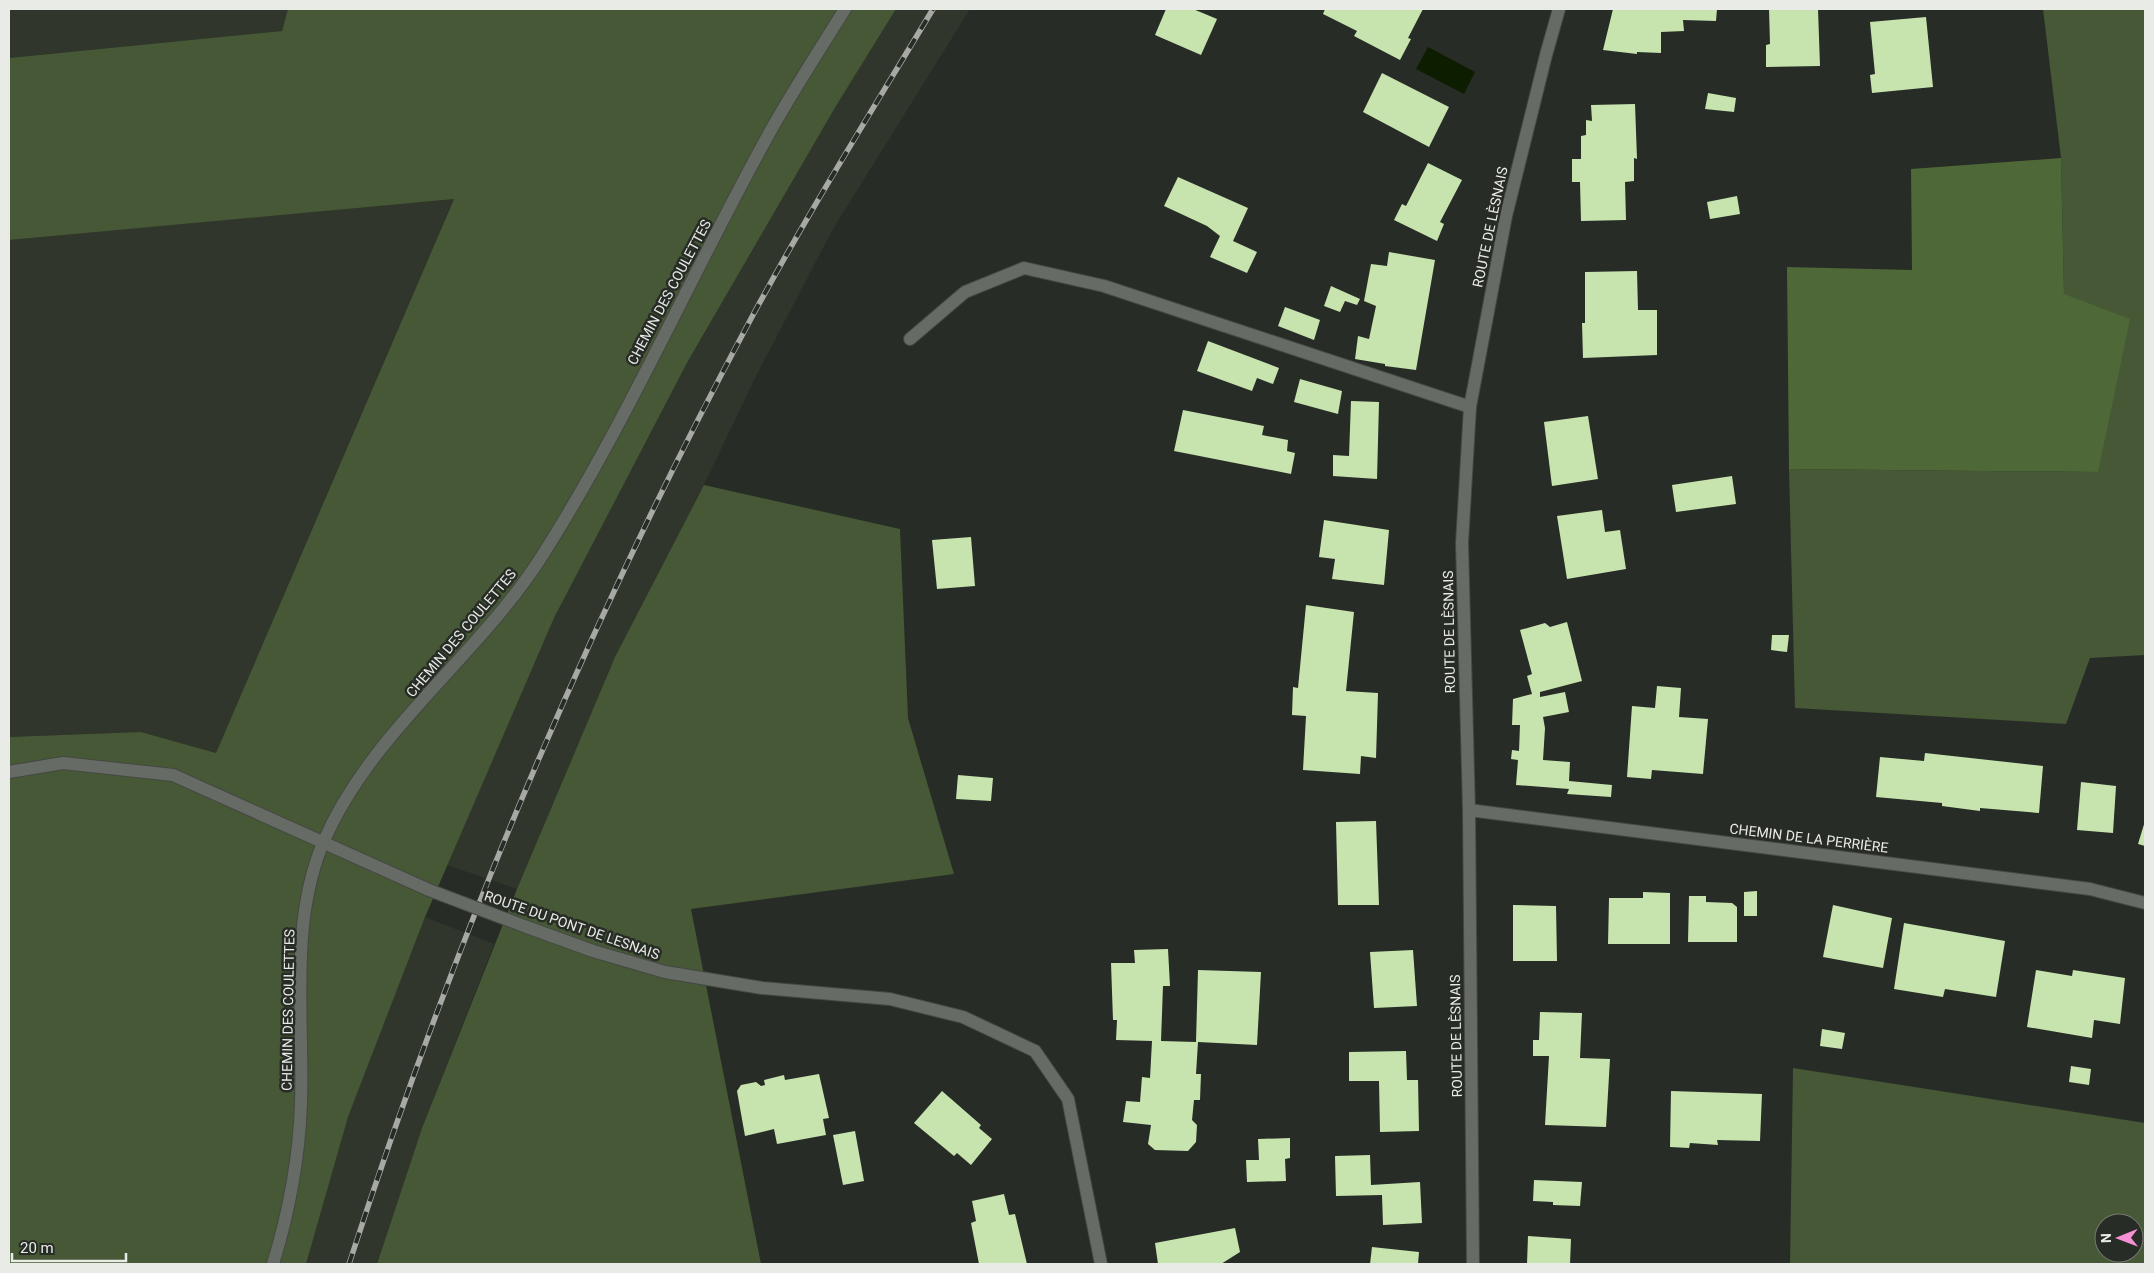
<svg xmlns="http://www.w3.org/2000/svg" width="2154" height="1273" viewBox="0 0 2154 1273" font-family="Roboto,sans-serif">
	<style>
		.built { fill: #30362b }
		.green { fill: #465835; fill-rule: evenodd }
		.forest { fill: #4f6837 }
		.water { fill: #0d1d00 }
		.building { fill: #c7e4af }
		.lines { fill: none; stroke-linecap: round; stroke-linejoin: round }
		.minor-casing { stroke: #454843; stroke-width: 14 }
		.minor { stroke: #676b65; stroke-width: 12 }
		.rail-casing { stroke: #a7a9a5; stroke-width: 5.5 }
		.rail { stroke: #282c26; stroke-width: 4; stroke-dasharray: 11; stroke-linecap: butt }
		.minor-bridge-casing { stroke: #454843; stroke-width: 14; stroke-linecap: butt }
		.minor-bridge { stroke: #676b65; stroke-width: 12 }
		.labels { text-anchor: middle; dominant-baseline: central; stroke-width: 5; stroke-linejoin: round; paint-order: stroke }
		.street-label { font-size: 14px; fill: #e9ebe7; stroke: #282c26 }
	</style>
	<rect width="100%" height="100%" fill="#282c26"/>
	<g class="built">
		<path d="M9 9H288L282 31 9 58Z"/>
		<path d="M896 9H970L833 229 755 378 704 485 615 657 517 889 447 865 554 618 688 361 836 106Z"/>
		<path d="M454 198 216 753 141 732 9 737V240Z"/>
		<path d="M425 917 494 944 422 1128 377 1264H306L348 1117Z"/>
	</g>
	<g class="green">
		<path d="M288 9H896L836 106 688 361 554 618 425 917 348 1117 306 1264H9V737L141 732 216 753 454 199 9 240V58L282 31Z"/>
		<path d="M2043 9H2145V655L2090 658 2066 724 1795 708 1789 469 2098 472 2064 294 2061 158Z"/>
		<path d="M704 485 900 529 908 718 954 874 691 909 761 1264H377L422 1128 517 889 615 657Z"/>
		<path d="M1793 1068 2145 1123V1264H1790ZM2104 1223H2134V1253H2104Z"/>
	</g>
	<path class="forest" d="M2061 158 2064 294 2130 319 2098 472 1789 469 1787 267 1912 270 1911 169Z"/>
	<path class="water" d="M1428 47 1475 72 1464 94 1416 69Z"/>
	<g class="building">
		<path d="M1166 9H1193L1217 19 1201 55 1155 35Z"/>
		<path d="M1325 9H1423L1408 38 1411 39 1400 60 1354 36 1357 31 1323 14Z"/>
		<path d="M1613 9H1717L1716 21 1683 20 1684 31 1661 32V53L1637 52V54L1603 50Z"/>
		<path d="M1769 9H1818L1820 66 1766 67V45L1770 44Z"/>
		<path d="M1926 17 1933 87 1872 93 1870 75 1875 74 1870 22Z"/>
		<path d="M1382 73 1449 107 1429 147 1363 112Z"/>
		<path d="M1708 93 1736 98 1734 112 1705 109Z"/>
		<path d="M1635 104 1637 159 1634 158V181L1625 182 1626 220 1581 221 1580 182H1572V159H1581V136L1586 135V120L1592 121 1591 105Z"/>
		<path d="M1428 163 1462 180 1440 222 1444 224 1437 241 1394 220 1402 204 1406 206Z"/>
		<path d="M1178 177 1248 208 1233 241 1257 252 1247 273 1210 257 1220 236 1207 226 1164 206Z"/>
		<path d="M1737 196 1740 214 1710 219 1707 202Z"/>
		<path d="M1389 252 1435 260 1416 370 1385 366V364L1355 359 1358 336 1369 339 1376 306 1364 301 1371 264 1387 266Z"/>
		<path d="M1637 271 1638 310H1657V355L1583 358 1582 323H1585V272Z"/>
		<path d="M1331 286 1360 299 1357 305 1345 301 1340 312 1324 306Z"/>
		<path d="M1285 307 1320 320 1314 340 1278 326Z"/>
		<path d="M1208 341 1279 368 1273 384 1257 378 1252 391 1197 371Z"/>
		<path d="M1300 379 1342 391 1338 414 1294 402Z"/>
		<path d="M1351 401 1379 402 1377 479 1333 476V455L1349 456Z"/>
		<path d="M1183 410 1264 426 1262 435 1288 440 1287 451 1295 453 1291 474 1174 451Z"/>
		<path d="M1588 416 1598 479 1552 486 1544 422Z"/>
		<path d="M1732 476 1736 504 1676 512 1672 485Z"/>
		<path d="M1602 510 1605 532 1620 530 1626 569 1567 579 1557 516Z"/>
		<path d="M1324 520 1389 530 1384 585 1332 579 1335 559 1319 557Z"/>
		<path d="M971 537 975 586 937 589 932 540Z"/>
		<path d="M1306 605 1354 612 1346 691 1378 693 1376 758 1361 756 1360 774 1303 770 1306 716 1292 715 1293 687 1298 688Z"/>
		<path d="M1567 622 1582 681 1540 692V697L1565 692 1569 712 1543 717 1545 728 1543 760 1570 762 1569 781 1612 785 1611 797 1567 794 1569 789 1516 785 1518 760 1511 759 1512 750 1519 751 1520 725H1512L1513 699 1532 694 1527 676 1532 674 1520 630 1545 623 1550 627Z"/>
		<path d="M1772 635H1789L1787 652 1771 650Z"/>
		<path d="M1657 686 1681 688 1679 717 1708 719 1703 774 1652 770 1651 779 1627 777 1632 706 1655 708Z"/>
		<path d="M1925 753 2043 766 2039 813 1980 808V811L1942 806V803L1876 797 1880 757 1924 761Z"/>
		<path d="M958 775 993 778 991 801 956 799Z"/>
		<path d="M2081 782 2116 786 2113 833 2077 830Z"/>
		<path d="M1376 821 1379 905H1338L1336 822Z"/>
		<path d="M2145 821V846L2138 844Z"/>
		<path d="M1757 891V916H1744V892Z"/>
		<path d="M1643 892 1670 893V944H1608L1609 898H1643Z"/>
		<path d="M1689 896H1706V902L1732 903 1737 907V942H1688Z"/>
		<path d="M1513 905 1556 906 1557 961H1513Z"/>
		<path d="M1833 905 1892 918 1883 968 1823 957Z"/>
		<path d="M1904 923 2005 941 1996 997 1945 989 1943 997 1894 989Z"/>
		<path d="M1168 949 1170 986H1163L1161 1041 1196 1042 1198 970 1261 972 1257 1045 1198 1042 1196 1074H1201L1200 1100H1194L1192 1120 1197 1125 1196 1142 1188 1151 1155 1150 1148 1144 1151 1125 1123 1122 1126 1101 1140 1102 1142 1077 1150 1078 1152 1041 1116 1040 1117 1020H1113L1111 963H1135L1134 950Z"/>
		<path d="M1413 950 1417 1006 1374 1008 1370 952Z"/>
		<path d="M2036 970 2072 976 2073 970 2125 978 2120 1024 2094 1020 2092 1038 2027 1027Z"/>
		<path d="M1540 1012 1582 1013 1580 1058 1610 1059 1606 1127 1545 1125 1549 1056H1533V1040H1539Z"/>
		<path d="M1822 1029 1845 1033 1842 1049 1820 1046Z"/>
		<path d="M1406 1051 1407 1080H1418L1419 1131 1380 1132 1379 1081H1349V1052Z"/>
		<path d="M2071 1066 2091 1069 2089 1085 2069 1082Z"/>
		<path d="M819 1074 829 1118 823 1119 826 1135 777 1144 774 1129 745 1136 737 1091 741 1085 756 1082 761 1086 765 1085 764 1080 784 1075 785 1080Z"/>
		<path d="M942 1091 981 1125 979 1128 992 1139 971 1165 957 1153 954 1156 914 1123Z"/>
		<path d="M1671 1091 1762 1094 1760 1141 1717 1140 1718 1145 1690 1143 1689 1148 1670 1147Z"/>
		<path d="M855 1131 864 1181 843 1185 833 1135Z"/>
		<path d="M1290 1138V1158L1285 1159 1286 1181 1247 1182 1246 1160H1259L1258 1139Z"/>
		<path d="M1370 1155 1371 1185 1420 1182 1422 1223 1383 1225 1382 1195 1336 1196 1335 1156Z"/>
		<path d="M1534 1180 1582 1182 1580 1206 1553 1205V1202L1533 1201Z"/>
		<path d="M1004 1194 1009 1215 1015 1214 1027 1264H979L971 1223 976 1221 972 1201Z"/>
		<path d="M1235 1228 1240 1252 1221 1264H1158L1155 1243Z"/>
		<path d="M1528 1236 1571 1239 1570 1264H1527Z"/>
		<path d="M1372 1247 1419 1252 1418 1264H1370Z"/>
	</g>
	<g class="lines">
		<defs>
			<g id="minor">
				<path d="M910 339 965 292 1024 268 1104 286 1470 407"/>
				<path d="M9 772 63 763 173 775 429 890"/>
				<path d="M1469 810 2090 889 2145 903"/>
				<path d="M524 926 593 951 665 972 762 988 890 999 963 1017 1035 1051 1068 1099 1101 1264"/>
				<path d="M273 1264C289 1212 299 1159 301 1104 304 1018 289 924 323 843 371 731 477 658 542 556 628 421 693 270 771 130 794 89 820 49 845 9"/>
				<path d="M1473 1264 1469 810 1462 543 1470 407 1506 216 1546 55 1559 9"/>
			</g>
		</defs>
		<use href="#minor" class="minor-casing"/>
		<use href="#minor" class="minor"/>
		<defs>
			<path id="rail" d="M349 1264C454 941 586 627 746 328 804 219 870 114 933 9"/>
		</defs>
		<use href="#rail" class="rail-casing"/>
		<use href="#rail" class="rail"/>
		<defs>
			<path id="minor-bridge" d="M429 890 524 926"/>
		</defs>
		<use href="#minor-bridge" class="minor-bridge-casing"/>
		<use href="#minor-bridge" class="minor-bridge"/>
	</g>
	<g class="labels">
		<g class="street-label">
			<text transform="translate(1490 227) rotate(-78)">ROUTE DE LÈSNAIS</text>
			<text transform="translate(669 292) rotate(-62)">CHEMIN DES COULETTES</text>
			<text transform="translate(1449 632) rotate(-91)">ROUTE DE LÈSNAIS</text>
			<text transform="translate(461 633) rotate(-50)">CHEMIN DES COULETTES</text>
			<text transform="translate(1809 838) rotate(7)">CHEMIN DE LA PERRIÈRE</text>
			<text transform="translate(572 925) rotate(19)">ROUTE DU PONT DE LESNAIS</text>
			<text transform="translate(288 1010) rotate(-89)">CHEMIN DES COULETTES</text>
			<text transform="translate(1456 1036) rotate(-91)">ROUTE DE LÈSNAIS</text>
		</g>
	</g>
	<rect width="2154" height="1273" fill="none" stroke="#e9ebe7" stroke-width="20"/>
	<g transform="translate(2119 1238) rotate(269)"><circle r="24" fill="#282c26" stroke="#757873"/>
	<path d="M0-4L9 19L0 12L-9 19Z" fill="#f491d3"/>
	<text y="-8" font-size="14" font-weight="bold" text-anchor="middle" fill="#e9ebe7">N</text>
	</g>
	<path d="M12 1253v8h114v-8" fill="none" stroke="#e9ebe7" stroke-width="2.5"/>
	<text x="20" y="1253" font-size="15" fill="#e9ebe7" stroke="#282c26" stroke-width="4" paint-order="stroke">20 m</text>
</svg>
